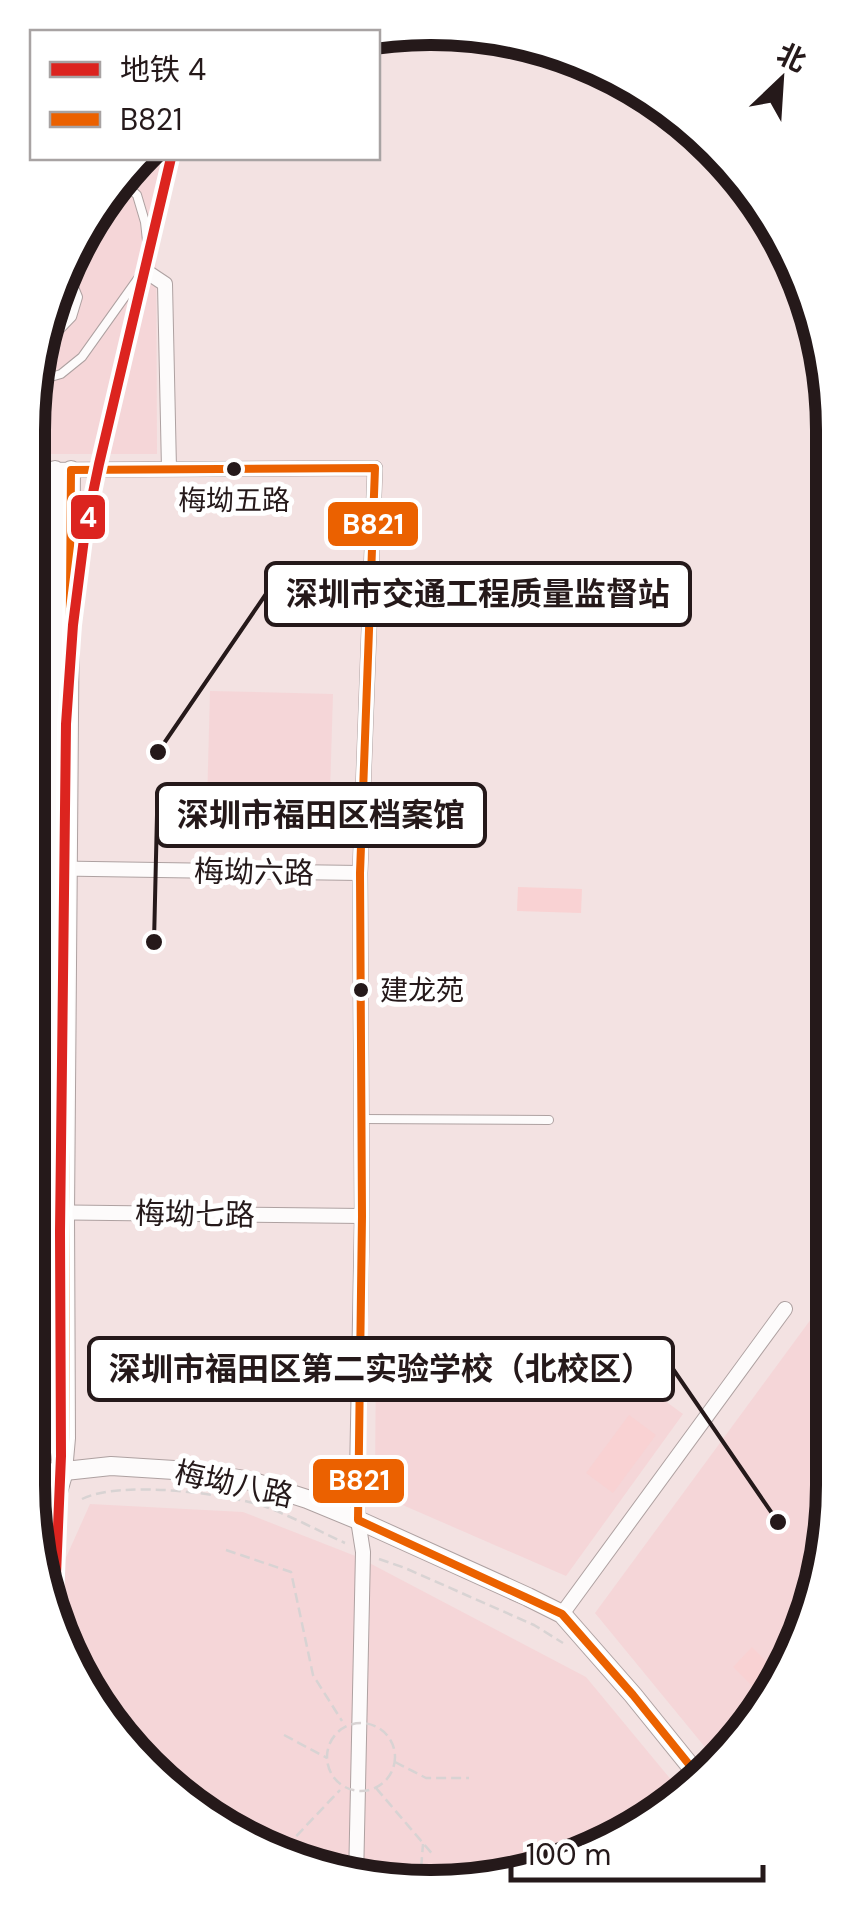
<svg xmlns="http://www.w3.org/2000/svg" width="861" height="1915" viewBox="0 0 861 1915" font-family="'DM Sans','Noto Sans SC',sans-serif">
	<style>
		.built { fill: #f5d6d8 }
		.grass { fill: #f9d2d3 }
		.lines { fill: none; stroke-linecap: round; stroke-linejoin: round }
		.service-casing { stroke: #aea1a1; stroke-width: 10 }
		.minor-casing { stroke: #aea1a1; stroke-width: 16 }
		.tertiary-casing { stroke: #aea1a1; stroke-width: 20 }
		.secondary-casing { stroke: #aea1a1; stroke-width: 22 }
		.trunk-casing { stroke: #aea1a1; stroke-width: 25 }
		.path { stroke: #d8d3d3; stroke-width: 2.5; stroke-dasharray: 10 5; stroke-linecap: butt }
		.service { stroke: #fdfbfb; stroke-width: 8 }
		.minor { stroke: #fdfbfb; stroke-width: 14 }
		.tertiary { stroke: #fdfbfb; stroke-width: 18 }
		.secondary { stroke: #fdfbfb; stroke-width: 20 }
		.trunk { stroke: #fdfbfb; stroke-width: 22 }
		.path-bridge { stroke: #d8d3d3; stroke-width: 2.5; stroke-dasharray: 10 5; stroke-linecap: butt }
		.bus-1-casing { stroke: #fff; stroke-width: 15 }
		.bus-1 { stroke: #eb6100; stroke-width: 8 }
		.metro-1-casing { stroke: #fff; stroke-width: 18 }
		.metro-1 { stroke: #dc241f; stroke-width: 10 }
		.bus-dot { fill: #25191a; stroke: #fff; stroke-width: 4 }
		.labels { text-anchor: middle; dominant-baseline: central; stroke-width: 10; stroke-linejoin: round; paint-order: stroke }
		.bus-label { font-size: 28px; fill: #25191a; stroke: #fff }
		.street-label { font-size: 30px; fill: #25191a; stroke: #fff }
		.rim { fill: none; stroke: #25191a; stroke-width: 12 }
		.leader { fill: none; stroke: #25191a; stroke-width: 4 }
		.callout-dot { fill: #25191a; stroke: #fff; stroke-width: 4 }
		.callout { fill: #fff; stroke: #25191a; stroke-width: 4 }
		.callout-label { font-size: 32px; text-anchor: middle; font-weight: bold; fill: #25191a }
		.line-badge { stroke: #fff; stroke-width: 4 }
		.badge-label { font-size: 28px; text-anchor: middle; font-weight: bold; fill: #fff }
	</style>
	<rect width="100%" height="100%" fill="#f3e2e2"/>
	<g class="built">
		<path d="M137 158H179L156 205 157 454H28V430L58 277Z"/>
		<path d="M28 512H37L30 745H28Z"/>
		<path d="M210 691 333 694 329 826 309 845 206 842Z"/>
		<path d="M814 1315 833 1329V1485L803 1638 734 1750 718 1763 595 1613Z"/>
		<path d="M376 1338 583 1341 683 1414 566 1576 375 1493Z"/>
		<path d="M90 1504 243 1512 358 1557 586 1677 682 1793 631 1834 484 1884 352 1880 228 1832 127 1750 49 1615 47 1600Z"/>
	</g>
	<g class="grass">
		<path d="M518 887 582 889 581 913 517 911Z"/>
		<path d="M629 1415 656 1435 613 1493 586 1473Z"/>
		<path d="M752 1647 780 1675 765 1699 733 1667Z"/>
	</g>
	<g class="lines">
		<defs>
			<g id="service">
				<path d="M44 346 72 317 78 297 71 280 61 272"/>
				<path d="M37 381 61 374 82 357 144 270 148 250 145 222 137 195 122 181"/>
				<path d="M361 1119 549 1120"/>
			</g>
			<g id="minor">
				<path d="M144 270 165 284 169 469"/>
				<path d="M28 470 375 468 360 873 362 1216 357 1476 358 1520 363 1552 356 1880"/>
				<path d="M28 868 360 873"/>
				<path d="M28 1212 362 1216"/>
				<path d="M562 1614 785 1309"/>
			</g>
			<g id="tertiary">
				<path d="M63 1471 66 1438 65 1213 71 470"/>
				<path d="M40 1474 46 1430 54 825 55 470"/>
				<path d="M28 1475 111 1466 190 1471 251 1481 307 1499 358 1520 528 1597 562 1614 633 1695 700 1778"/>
			</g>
			<g id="secondary">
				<path d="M31 1506 40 1474"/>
				<path d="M37 1541 54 1502 63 1471"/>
			</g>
			<path id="trunk" d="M826 362 831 689"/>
		</defs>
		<use href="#service" class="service-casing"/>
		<use href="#minor" class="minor-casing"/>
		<use href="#tertiary" class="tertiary-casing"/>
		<use href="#secondary" class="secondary-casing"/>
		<use href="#trunk" class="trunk-casing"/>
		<g class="path">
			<path d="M82 1499C120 1480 227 1493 266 1507 293 1517 319 1531 345 1543"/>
			<path d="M226 1550 291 1572 313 1675 342 1721"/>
			<path d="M379 1559 405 1568 534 1625 563 1643"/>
			<path d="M284 1735 327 1758"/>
			<path d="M395 1762 426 1778H469"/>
			<path d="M376 1788 434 1856"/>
			<path d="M286 1847 340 1790"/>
			<path d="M420 1882 423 1844"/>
		</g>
		<use href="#service" class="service"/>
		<use href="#minor" class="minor"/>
		<use href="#tertiary" class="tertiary"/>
		<use href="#secondary" class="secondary"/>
		<use href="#trunk" class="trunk"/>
		<circle class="path-bridge" cx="361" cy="1757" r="34"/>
		<defs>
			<path id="bus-1" d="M37 1541 56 1491 66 1438 65 1213 71 470 375 468 360 873 362 1216 358 1520 562 1614 633 1695 700 1778"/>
		</defs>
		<use href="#bus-1" class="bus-1-casing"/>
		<use href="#bus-1" class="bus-1"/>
		<defs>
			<path id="metro-1" d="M54 1622 61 1456 60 1232 66 724 73 625 85 531 99 464 171 158"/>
		</defs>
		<use href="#metro-1" class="metro-1-casing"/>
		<use href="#metro-1" class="metro-1"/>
	</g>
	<g class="bus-dot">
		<circle cx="234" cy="469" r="9"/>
		<circle cx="361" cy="990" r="9"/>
	</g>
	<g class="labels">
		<g class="bus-label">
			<text x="234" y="500">梅坳五路</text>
			<text x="380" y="990" text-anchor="start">建龙苑</text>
		</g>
		<g class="street-label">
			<text transform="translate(254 872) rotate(1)">梅坳六路</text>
			<text transform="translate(195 1214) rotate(1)">梅坳七路</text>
			<text transform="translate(234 1484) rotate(12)">梅坳八路</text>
		</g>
	</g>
	<path d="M0 0H861V1915H0ZM430 45H431A385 385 0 0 1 816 430V1485A385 385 0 0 1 431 1870H430A385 385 0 0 1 45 1485V430A385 385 0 0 1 430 45Z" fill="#fff" fill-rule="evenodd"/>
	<path class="rim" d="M430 45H431A385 385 0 0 1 816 430V1485A385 385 0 0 1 431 1870H430A385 385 0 0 1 45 1485V430A385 385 0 0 1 430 45Z"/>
	<path class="leader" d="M158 752L266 594M154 942L157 815M778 1522L673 1369"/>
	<g class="callout-dot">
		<circle cx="158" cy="752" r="10"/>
		<circle cx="154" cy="942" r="10"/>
		<circle cx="778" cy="1522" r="10"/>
	</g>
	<g class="callout">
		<rect x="266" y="563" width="424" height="62" rx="10"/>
		<rect x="157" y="784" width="328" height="62" rx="10"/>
		<rect x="89" y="1338" width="584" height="62" rx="10"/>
	</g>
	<g class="callout-label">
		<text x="478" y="605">深圳市交通工程质量监督站</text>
		<text x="321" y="826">深圳市福田区档案馆</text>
		<text x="381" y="1380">深圳市福田区第二实验学校（北校区）</text>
	</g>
	<g class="line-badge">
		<rect x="69" y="493" width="38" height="48" rx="10" fill="#dc241f"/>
		<rect x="326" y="500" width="94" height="48" rx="10" fill="#eb6100"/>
		<rect x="311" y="1457" width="95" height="48" rx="10" fill="#eb6100"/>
	</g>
	<g class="badge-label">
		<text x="88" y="527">4</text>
		<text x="373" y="534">B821</text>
		<text x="359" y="1490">B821</text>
	</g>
	<rect x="30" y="30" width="350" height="130" fill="#ffffff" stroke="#a8a3a3" stroke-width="2.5"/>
	<rect x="50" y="62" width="50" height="15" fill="#dc241f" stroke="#a8a3a3" stroke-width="2.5"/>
	<text x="120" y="80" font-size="30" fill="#25191a">地铁 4</text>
	<rect x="50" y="112" width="50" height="15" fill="#eb6100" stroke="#a8a3a3" stroke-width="2.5"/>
	<text x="120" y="130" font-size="30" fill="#25191a">B821</text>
	<g transform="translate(781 80) rotate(25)" stroke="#ffffff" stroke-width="8" paint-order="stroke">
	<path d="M0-8L18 38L0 25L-18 38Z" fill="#25191a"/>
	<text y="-15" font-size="28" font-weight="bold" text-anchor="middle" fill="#25191a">北</text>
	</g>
	<path d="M511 1865v15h252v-15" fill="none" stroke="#25191a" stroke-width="5"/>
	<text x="526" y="1865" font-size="30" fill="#25191a" stroke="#ffffff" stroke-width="8" paint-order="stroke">100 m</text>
</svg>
